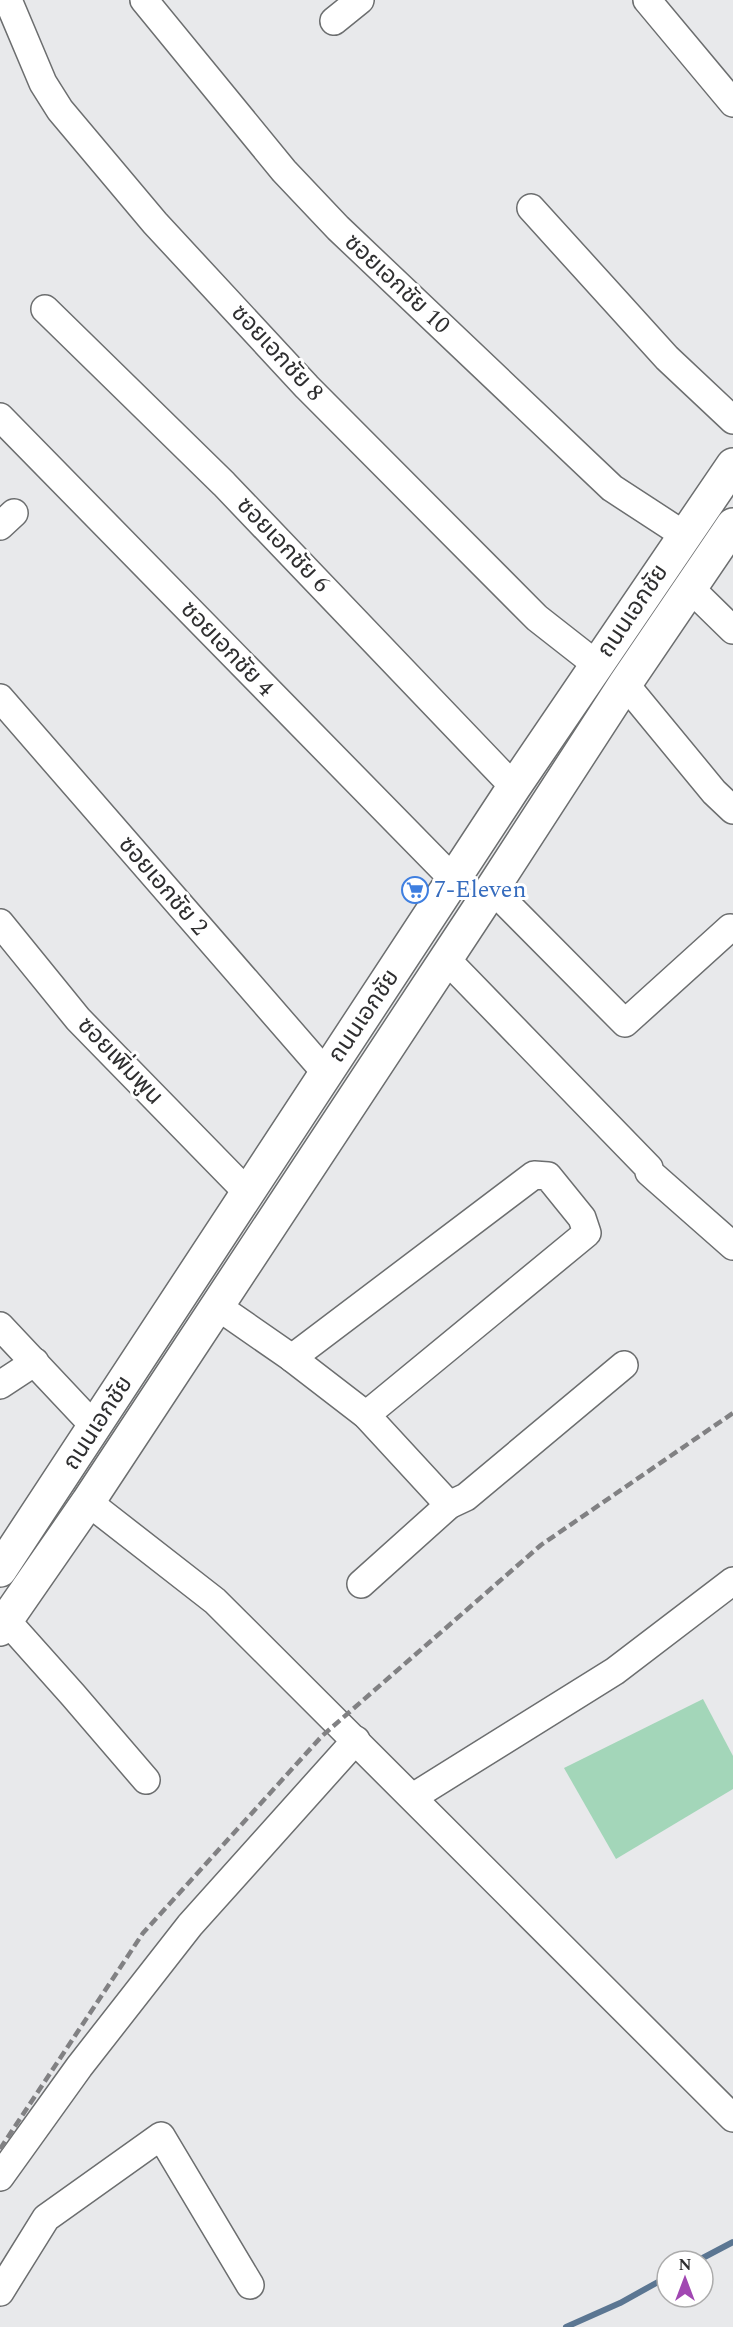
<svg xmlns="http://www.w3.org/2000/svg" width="733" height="2327" viewBox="0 0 733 2327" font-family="Spectral,'Noto Sans Thai',serif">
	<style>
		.green { fill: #a3d6b9 }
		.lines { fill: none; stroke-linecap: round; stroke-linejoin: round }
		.stream { stroke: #5b7692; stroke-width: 6 }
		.minor-casing { stroke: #6c6e6f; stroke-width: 30 }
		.major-casing { stroke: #6c6e6f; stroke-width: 36 }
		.minor { stroke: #fff; stroke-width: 27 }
		.major { stroke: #fff; stroke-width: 33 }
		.rail { stroke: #818183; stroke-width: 4.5; stroke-dasharray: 9 4.5; stroke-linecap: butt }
		.labels { text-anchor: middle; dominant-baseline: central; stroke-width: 6; stroke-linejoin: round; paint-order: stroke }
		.street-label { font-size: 24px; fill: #2f2f30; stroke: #fff }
		.shop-label { font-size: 24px; fill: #366cbe; stroke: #fff; text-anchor: start }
	</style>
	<rect width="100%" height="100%" fill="#e8e9eb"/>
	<path class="green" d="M703 1699 733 1756V1789L616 1859 564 1768Z"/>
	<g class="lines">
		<g class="stream">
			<path d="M697 2261 733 2242"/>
			<path d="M566 2327 620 2303 667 2277"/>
		</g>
		<defs>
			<g id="minor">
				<path d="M8 0 43 83 60 110 155 223 307 387 537 618 597 665"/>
				<path d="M144 0 284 171 338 228 612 488 684 535"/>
				<path d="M647 0 733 103"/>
				<path d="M334 21 360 0"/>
				<path d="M531 208 667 358 733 420"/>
				<path d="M45 309 224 484 514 787"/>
				<path d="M0 417 454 880"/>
				<path d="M0 526 14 513"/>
				<path d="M690 588 733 630"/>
				<path d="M625 684 714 792 733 810"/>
				<path d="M0 698 326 1073"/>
				<path d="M492 889 625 1023 730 928"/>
				<path d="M0 923 78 1019 248 1193"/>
				<path d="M446 959 649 1168V1172L733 1246"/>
				<path d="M217 1306 292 1358 366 1415 449 1505"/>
				<path d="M0 1326 95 1427"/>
				<path d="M292 1358 534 1175 548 1176 582 1218 587 1233 366 1415"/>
				<path d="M0 1385 35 1362"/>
				<path d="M88 1502 215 1601 733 2118"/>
				<path d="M361 1584 449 1505 466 1497 624 1365"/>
				<path d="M0 1616 6 1620 73 1695 146 1780"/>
				<path d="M413 1797 615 1671 733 1581"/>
				<path d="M0 2177 79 2067 190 1925 356 1740"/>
				<path d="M0 2292 46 2218 161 2136 250 2285"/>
			</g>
			<g id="major">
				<path d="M0 1570 514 787 733 465"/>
				<path d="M0 1629 88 1502 492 889 625 684 733 525"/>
			</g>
		</defs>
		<use href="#minor" class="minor-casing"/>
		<use href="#major" class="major-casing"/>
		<use href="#minor" class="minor"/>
		<use href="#major" class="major"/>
		<path class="rail" d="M0 2149 143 1933 322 1736 541 1545 733 1413"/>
	</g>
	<defs>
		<symbol id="supermarket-ring" viewBox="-11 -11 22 22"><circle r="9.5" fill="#fff" stroke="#3f7fe0" stroke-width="1.5"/><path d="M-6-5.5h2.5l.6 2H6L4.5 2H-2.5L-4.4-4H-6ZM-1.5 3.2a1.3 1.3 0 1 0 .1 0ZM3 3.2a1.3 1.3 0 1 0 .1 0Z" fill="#3f7fe0"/></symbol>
	</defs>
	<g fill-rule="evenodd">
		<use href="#supermarket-ring" x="400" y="875" width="30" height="30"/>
	</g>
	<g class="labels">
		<g class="street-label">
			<text transform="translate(397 284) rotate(43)">ซอยเอกชัย 10</text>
			<text transform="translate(277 353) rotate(47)">ซอยเอกชัย 8</text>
			<text transform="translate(283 545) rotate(46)">ซอยเอกชัย 6</text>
			<text transform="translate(633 611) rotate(-56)">ถนนเอกชัย</text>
			<text transform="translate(227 649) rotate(46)">ซอยเอกชัย 4</text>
			<text transform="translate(163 886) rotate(49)">ซอยเอกชัย 2</text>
			<text transform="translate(364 1016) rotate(-56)">ถนนเอกชัย</text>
			<text transform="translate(120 1061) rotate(46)">ซอยเพิ่มพูน</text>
			<text transform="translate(98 1423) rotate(-57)">ถนนเอกชัย</text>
		</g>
		<g class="shop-label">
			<text x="434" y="890">7-Eleven</text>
		</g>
	</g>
	<g transform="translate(685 2279)"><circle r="28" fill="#ffffff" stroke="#acacac" stroke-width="1.5"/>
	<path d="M0-4.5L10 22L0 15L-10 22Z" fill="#a147b2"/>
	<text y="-9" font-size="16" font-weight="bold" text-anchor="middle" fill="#2f2f30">N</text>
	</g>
</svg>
